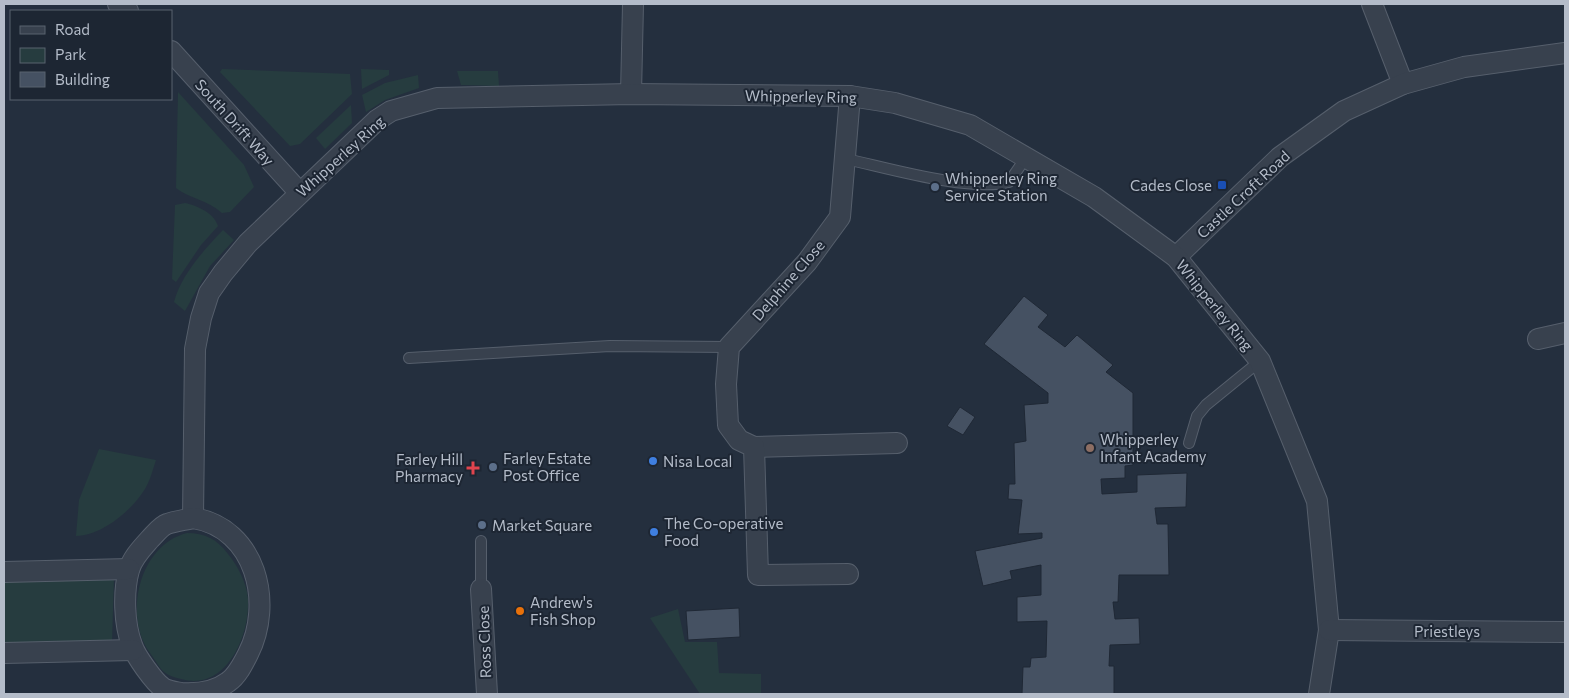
<svg xmlns="http://www.w3.org/2000/svg" width="1569" height="698" viewBox="0 0 1569 698" font-family="Commissioner,sans-serif">
	<style>
		.green { fill: #263c3f }
		.building { fill: #455162; stroke: #1f2835 }
		.lines { fill: none; stroke-linecap: round; stroke-linejoin: round }
		.service-casing { stroke: #565f6c; stroke-width: 12 }
		.minor-casing { stroke: #565f6c; stroke-width: 22 }
		.service { stroke: #38414e; stroke-width: 10 }
		.minor { stroke: #38414e; stroke-width: 20 }
		.transit-dot { fill: #1a4fb4; stroke: #1d2633; stroke-width: 2 }
		.service-dot { fill: #5c6f8a; stroke: #1d2633; stroke-width: 2 }
		.education-dot { fill: #8d6e63; stroke: #1d2633; stroke-width: 2 }
		.shop-dot { fill: #3f7fe0; stroke: #1d2633; stroke-width: 2 }
		.health-dot { fill: #e0444e; stroke: #1d2633; stroke-width: 2 }
		.food-dot { fill: #e8710a; stroke: #1d2633; stroke-width: 2 }
		.labels { text-anchor: middle; dominant-baseline: central; stroke-width: 4; stroke-linejoin: round; paint-order: stroke }
		.street-label { font-size: 15px; fill: #b4bcc9; stroke: #1d2633 }
		.poi-label { font-size: 15px; fill: #b4bcc9; stroke: #1d2633; text-anchor: start }
	</style>
	<rect width="100%" height="100%" fill="#242f3e"/>
	<g class="green">
		<path d="M222 69 350 74 352 94 300 144 290 146 220 72Z"/>
		<path d="M361 69 389 70V75L362 89Z"/>
		<path d="M457 71H498L499 86 461 85Z"/>
		<path d="M418 75 419 88 385 100 366 112 362 95 385 83Z"/>
		<path d="M178 92 244 165 254 187 230 212 222 213C208 200 190 199 176 188Z"/>
		<path d="M351 105 352 123 325 149 316 138Z"/>
		<path d="M185 203C198 206 214 213 218 226L201 245 176 282 172 279 175 205Z"/>
		<path d="M223 230 234 240 210 266 185 311 174 302C181 275 204 250 223 230Z"/>
		<path d="M99 449 156 460C153 469 150 481 145 489 131 511 103 535 76 536L79 500Z"/>
		<path d="M187 533C205 533 217 539 228 554 238 566 247 584 248 599 250 636 226 692 181 679 173 677 166 675 161 669 157 664 154 658 150 653 123 615 139 545 187 533Z"/>
		<path d="M114 577 112 643 4 646V579Z"/>
		<path d="M678 609 685 642H717L719 673 761 674V694H700L650 618Z"/>
	</g>
	<g class="building">
		<path d="M1024 296 1048 315 1038 327 1065 347 1077 335 1113 365 1106 372 1133 393V465L1125 466V478L1101 479 1102 494 1137 492V475L1187 473 1186 507 1155 508 1157 524H1168L1169 575H1119L1118 602H1113L1115 619 1139 618 1140 644 1110 645 1109 666H1114V694H1022L1023 667H1030L1031 658 1046 657 1047 621 1017 622V597L1041 595V565L1010 571 1012 579 983 586 975 551 1042 538V533L1018 534 1022 500 1008 499 1009 484H1015L1014 443 1026 441 1024 405 1048 403V393L984 344Z"/>
		<path d="M960 407 975 417 963 435 947 426Z"/>
		<path d="M739 608 740 637 688 640 686 611Z"/>
	</g>
	<g class="lines">
		<defs>
			<g id="service">
				<path d="M846 159C888 168 969 192 1009 182L1027 156"/>
				<path d="M409 358 610 346 729 347"/>
				<path d="M1189 443 1197 416 1206 405 1260 361"/>
				<path d="M481 541V589"/>
			</g>
			<g id="minor">
				<path d="M118 4 128 11"/>
				<path d="M1372 4 1403 84"/>
				<path d="M171 51 299 192"/>
				<path d="M631 94 633 4"/>
				<path d="M1176 257 1280 157 1344 111 1403 84 1464 67 1565 53"/>
				<path d="M1538 339 1565 333"/>
				<path d="M754 447 897 443"/>
				<path d="M193 518 195 349 201 318 209 293 223 273 248 243 377 120 391 111 437 98 631 94 850 96 895 103 970 125 1094 197 1176 257 1260 361 1317 501 1329 630 1319 694"/>
				<path d="M193 518C256 528 274 603 248 654 243 664 237 676 228 682 215 692 197 694 181 693 176 692 168 691 163 688 154 682 135 655 132 645 124 624 123 592 129 570 132 558 142 548 150 539 155 534 161 526 167 524 175 521 185 520 193 518Z"/>
				<path d="M4 572 129 569"/>
				<path d="M848 574 758 575 754 447 739 440 728 425 726 384 729 347 807 262 840 217 850 96"/>
				<path d="M481 589 487 694"/>
				<path d="M1329 630 1565 632"/>
				<path d="M4 653 133 650"/>
			</g>
		</defs>
		<use href="#service" class="service-casing"/>
		<use href="#minor" class="minor-casing"/>
		<use href="#service" class="service"/>
		<use href="#minor" class="minor"/>
	</g>
	<rect class="transit-dot" x="1217" y="180" width="10" height="10" rx="2.5"/>
	<g class="service-dot">
		<circle cx="935" cy="187" r="5"/>
		<circle cx="493" cy="467" r="5"/>
		<circle cx="482" cy="525" r="5"/>
	</g>
	<circle class="education-dot" cx="1090" cy="448" r="5"/>
	<g class="shop-dot">
		<circle cx="653" cy="461" r="5"/>
		<circle cx="654" cy="532" r="5"/>
	</g>
	<path class="health-dot" d="M470.5 460.5h5v5h5v5h-5v5h-5v-5h-5v-5h5z"/>
	<circle class="food-dot" cx="520" cy="611" r="5"/>
	<g class="labels">
		<g class="street-label">
			<text transform="translate(801 96) rotate(1)">Whipperley Ring</text>
			<text transform="translate(235 122) rotate(48)">South Drift Way</text>
			<text transform="translate(340 156) rotate(-42)">Whipperley Ring</text>
			<text transform="translate(1243 194) rotate(-43)">Castle Croft Road</text>
			<text transform="translate(788 280) rotate(-49)">Delphine Close</text>
			<text transform="translate(1215 305) rotate(51)">Whipperley Ring</text>
			<text x="1447" y="631">Priestleys</text>
			<text transform="translate(484 642) rotate(-92)">Ross Close</text>
		</g>
		<g class="poi-label">
			<text x="945" y="178">Whipperley Ring<tspan x="945" dy="17">Service Station</tspan></text>
			<text x="1212" y="185" text-anchor="end">Cades Close</text>
			<text x="1100" y="439">Whipperley<tspan x="1100" dy="17">Infant Academy</tspan></text>
			<text x="503" y="458">Farley Estate<tspan x="503" dy="17">Post Office</tspan></text>
			<text x="463" y="459" text-anchor="end">Farley Hill<tspan x="463" dy="17">Pharmacy</tspan></text>
			<text x="663" y="461">Nisa Local</text>
			<text x="664" y="523">The Co-operative<tspan x="664" dy="17">Food</tspan></text>
			<text x="492" y="525">Market Square</text>
			<text x="530" y="602">Andrew's<tspan x="530" dy="17">Fish Shop</tspan></text>
		</g>
	</g>
	<rect width="1569" height="698" fill="none" stroke="#b4bcc9" stroke-width="10"/>
	<rect x="10" y="10" width="162" height="90" fill="#1d2633" stroke="#59626f"/>
	<rect x="20" y="26" width="25" height="8" fill="#38414e" stroke="#59626f"/>
	<text x="55" y="35" font-size="15" fill="#b4bcc9">Road</text>
	<rect x="20" y="48" width="25" height="15" fill="#263c3f" stroke="#59626f"/>
	<text x="55" y="60" font-size="15" fill="#b4bcc9">Park</text>
	<rect x="20" y="72" width="25" height="15" fill="#455162" stroke="#59626f"/>
	<text x="55" y="85" font-size="15" fill="#b4bcc9">Building</text>
</svg>
